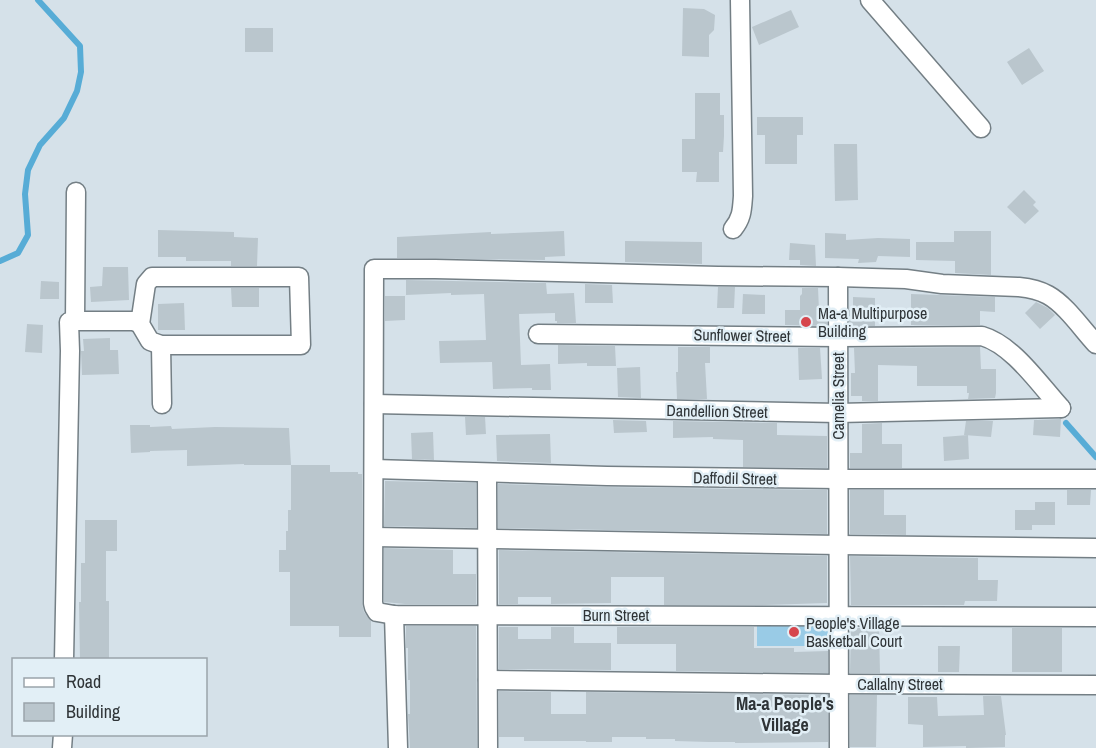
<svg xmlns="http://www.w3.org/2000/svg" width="1096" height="748" viewBox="0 0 1096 748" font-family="'Archivo Narrow',sans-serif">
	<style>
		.green { fill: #99cbe6 }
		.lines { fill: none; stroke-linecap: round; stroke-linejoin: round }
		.stream { stroke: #57acd6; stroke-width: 6 }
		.building { fill: #bac6cd }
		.street-casing { stroke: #747f85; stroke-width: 21 }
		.street { stroke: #fff; stroke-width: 18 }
		.poi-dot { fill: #d6464d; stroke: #e2eff6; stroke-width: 2 }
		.labels { text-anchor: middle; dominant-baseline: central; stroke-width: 5; stroke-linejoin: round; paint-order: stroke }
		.poi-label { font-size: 16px; fill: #2f3437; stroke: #e2eff6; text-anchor: start }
		.street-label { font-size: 16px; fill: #2f3437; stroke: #e2eff6 }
		.neighbourhood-label { font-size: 18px; font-weight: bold; fill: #2f3437; stroke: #e2eff6 }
	</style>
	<rect width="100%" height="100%" fill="#d5e1e9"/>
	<rect class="green" x="757" y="618" width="74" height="28"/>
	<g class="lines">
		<g class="stream">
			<path d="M0 261 18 253 28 235 25 194 28 170 40 145 64 118 77 91 81 72 80 46 38 0"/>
			<path d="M1066 423 1096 457"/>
		</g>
	</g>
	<g class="building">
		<path d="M683 8 704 9 715 15 714 30 709 35V57L682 56Z"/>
		<path d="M791 10 799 27 759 45 752 27Z"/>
		<rect x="245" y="28" width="28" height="24"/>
		<path d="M1029 48 1044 71 1022 85 1007 62Z"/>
		<path d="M695 93H720V115H724V136L723 152H719V182H696L697 172H682V139H695Z"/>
		<path d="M757 117H803V135H797V164H765V135H757Z"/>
		<path d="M834 144H857L858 200 835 201Z"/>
		<path d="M1024 190 1036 202 1033 205 1039 211 1025 224 1007 207Z"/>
		<path d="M158 230 234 232V237L258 238 257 266H231V261H186V257H158Z"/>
		<path d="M564 231 565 256 545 257V260L397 258V237L491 232V234Z"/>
		<path d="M954 231H991V275L955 273V261L916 260V242H954Z"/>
		<path d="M825 233 846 234V240L878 238 910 239V257L878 256 876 262 858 263 859 259 825 258Z"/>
		<path d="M625 241 702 242V264L625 262Z"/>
		<path d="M790 243 815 245 816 266 800 265V260H789Z"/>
		<path d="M103 267H128L129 300 91 302 90 287 102 286Z"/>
		<path d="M406 280 546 283 547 294 574 293 576 323H557V321H555V313L519 314 521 365 550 364 551 390H532V388L493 389 492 362 440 363 439 341 486 340 484 294 451 295V293L406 295Z"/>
		<path d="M41 281 59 282V299H40Z"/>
		<path d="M585 284 612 285 613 303H585Z"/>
		<path d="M718 287H735L734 308H717Z"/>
		<path d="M231 288H259V307H232Z"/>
		<path d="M802 288H818L819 310H827V326L785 325V310H800V296L802 294Z"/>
		<path d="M743 294 765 295V314H742Z"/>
		<path d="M911 294 995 297V312L980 311V325H911Z"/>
		<path d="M385 296H405V320L385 321Z"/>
		<path d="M853 297 875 298V326H849V310H853Z"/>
		<path d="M1036 302 1048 308 1055 315 1040 329 1025 313Z"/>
		<path d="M184 303 185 330H158V304Z"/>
		<path d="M27 324 43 325 42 353 25 352Z"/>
		<path d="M110 338V350H118L119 374 82 375 81 351H84L83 339Z"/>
		<path d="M558 345 615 346 616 366H587V363L558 364Z"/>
		<path d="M678 347H710V363H705L707 399H677L676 372H678Z"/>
		<path d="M980 347 981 369H996V393L995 398 968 399 969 393H967V386H917V366L878 365V401H862V396H851V373H855L854 348Z"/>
		<path d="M798 348H820L822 379 799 380Z"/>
		<path d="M640 367 641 398 618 397 617 368Z"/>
		<path d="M465 417H485L486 434 466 435Z"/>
		<path d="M1061 419 1060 437 1033 435 1034 420Z"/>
		<path d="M613 420 646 421 647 432 614 433Z"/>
		<path d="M673 421 777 423V435L827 436V468L743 467V440L713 439V437L673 438Z"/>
		<path d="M966 421H993L991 437 964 435Z"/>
		<path d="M882 423V444H902V468H850V453H862V424Z"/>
		<path d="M130 425H150V427L171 426 172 429 215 427 289 428 291 465H244V464L187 466V450L150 451V452L131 453Z"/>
		<path d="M433 432 434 460 412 459 411 433Z"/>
		<path d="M550 434 551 463 497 461 496 435Z"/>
		<path d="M968 435 969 459 944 461 943 437Z"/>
		<path d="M291 465H330V472H358V474H362V603L364 612 371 621V637H339V626H290V572H279V550H286V531H288V510H291Z"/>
		<path d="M385 481 476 483V528L384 526Z"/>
		<path d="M498 484 607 487 827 490V534L498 528Z"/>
		<path d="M850 490H884V515H906V535L850 534Z"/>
		<path d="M1067 490H1091L1090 505H1067Z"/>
		<path d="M1035 502H1055V525H1032V530H1015V510H1035Z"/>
		<path d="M85 520H117V551H106V601H109V660H80L79 602H81V563H85Z"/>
		<path d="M384 548 453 550V574H476V604H405L384 602Z"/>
		<path d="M499 550 827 556V603L765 605H664V577H611V603L551 604V597H518V604H499Z"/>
		<path d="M850 556 978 558V580H998L997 601H965L964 605H851Z"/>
		<path d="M406 626H476L477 748H410L408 714H410V680H408V648H406Z"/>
		<path d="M499 627H518V639H551V627H574V643H611V670L499 669Z"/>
		<path d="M617 627H754V648H794V652L828 651V673L676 671V644H617Z"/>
		<path d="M851 628H879L880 673H850Z"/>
		<rect x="1012" y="628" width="50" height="44"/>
		<path d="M938 646H960L959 672H938Z"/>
		<path d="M499 691 551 692V714H586V692L828 695V742L735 743V742H709L675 741V739H646V737H612V742H586V741H524V737H499Z"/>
		<path d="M850 695H877L876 747H850Z"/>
		<path d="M983 696H1001L1006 735H1005V747L966 748V746L923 747V725L908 724V697H937L938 716 984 715Z"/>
	</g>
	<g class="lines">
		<defs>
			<g id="street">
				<path d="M870 0 981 128"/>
				<path d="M733 229C742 218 742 210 743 196L740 0"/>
				<path d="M838 277 839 748"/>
				<path d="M75 321 76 192"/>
				<path d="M538 334 838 337 982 336C1013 345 1039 384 1061 408"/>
				<path d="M1096 344C1082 329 1066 305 1048 295 1039 290 1029 288 1019 287L942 284 906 279 838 277 718 276 435 269H374L373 603 374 607 377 612 394 615 1096 617"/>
				<path d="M161 345 162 404"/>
				<path d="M374 404 838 413 1061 408"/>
				<path d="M374 469 607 476 838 479H1096"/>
				<path d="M487 473 488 748"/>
				<path d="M374 537 839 545 1096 548"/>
				<path d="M394 615 398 748"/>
				<path d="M64 660 70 351 69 322 75 321H134L140 324 150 341 161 345H301L299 277H152L146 284 140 324"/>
				<path d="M488 680 839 684 1096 685"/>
				<path d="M62 748 63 734"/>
			</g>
		</defs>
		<use href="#street" class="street-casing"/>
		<use href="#street" class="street"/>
	</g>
	<g class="poi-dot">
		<circle cx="806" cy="322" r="6"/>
		<circle cx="794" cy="632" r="6"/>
	</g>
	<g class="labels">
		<g class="poi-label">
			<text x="818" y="313">Ma-a Multipurpose<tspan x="818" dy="18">Building</tspan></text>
			<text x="806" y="623">People's Village<tspan x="806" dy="18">Basketball Court</tspan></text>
		</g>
		<g class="street-label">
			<text transform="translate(742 335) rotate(1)">Sunflower Street</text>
			<text transform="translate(838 396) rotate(-90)">Camelia Street</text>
			<text transform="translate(717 411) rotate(1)">Dandellion Street</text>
			<text transform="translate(735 478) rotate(1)">Daffodil Street</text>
			<text x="616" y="615">Burn Street</text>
			<text x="900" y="684">Callalny Street</text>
		</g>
		<g class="neighbourhood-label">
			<text x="785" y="703">Ma-a People's<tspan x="785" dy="21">Village</tspan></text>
		</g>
	</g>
	<rect x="12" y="658" width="195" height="78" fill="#e2eff6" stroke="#9aa4aa" stroke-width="1.5"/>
	<rect x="24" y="678" width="30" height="9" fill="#ffffff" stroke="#9aa4aa" stroke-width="1.5"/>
	<text x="66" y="688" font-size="18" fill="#2f3437">Road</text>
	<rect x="24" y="703" width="30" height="18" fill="#bac6cd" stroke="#9aa4aa" stroke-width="1.5"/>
	<text x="66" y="718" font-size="18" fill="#2f3437">Building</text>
</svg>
